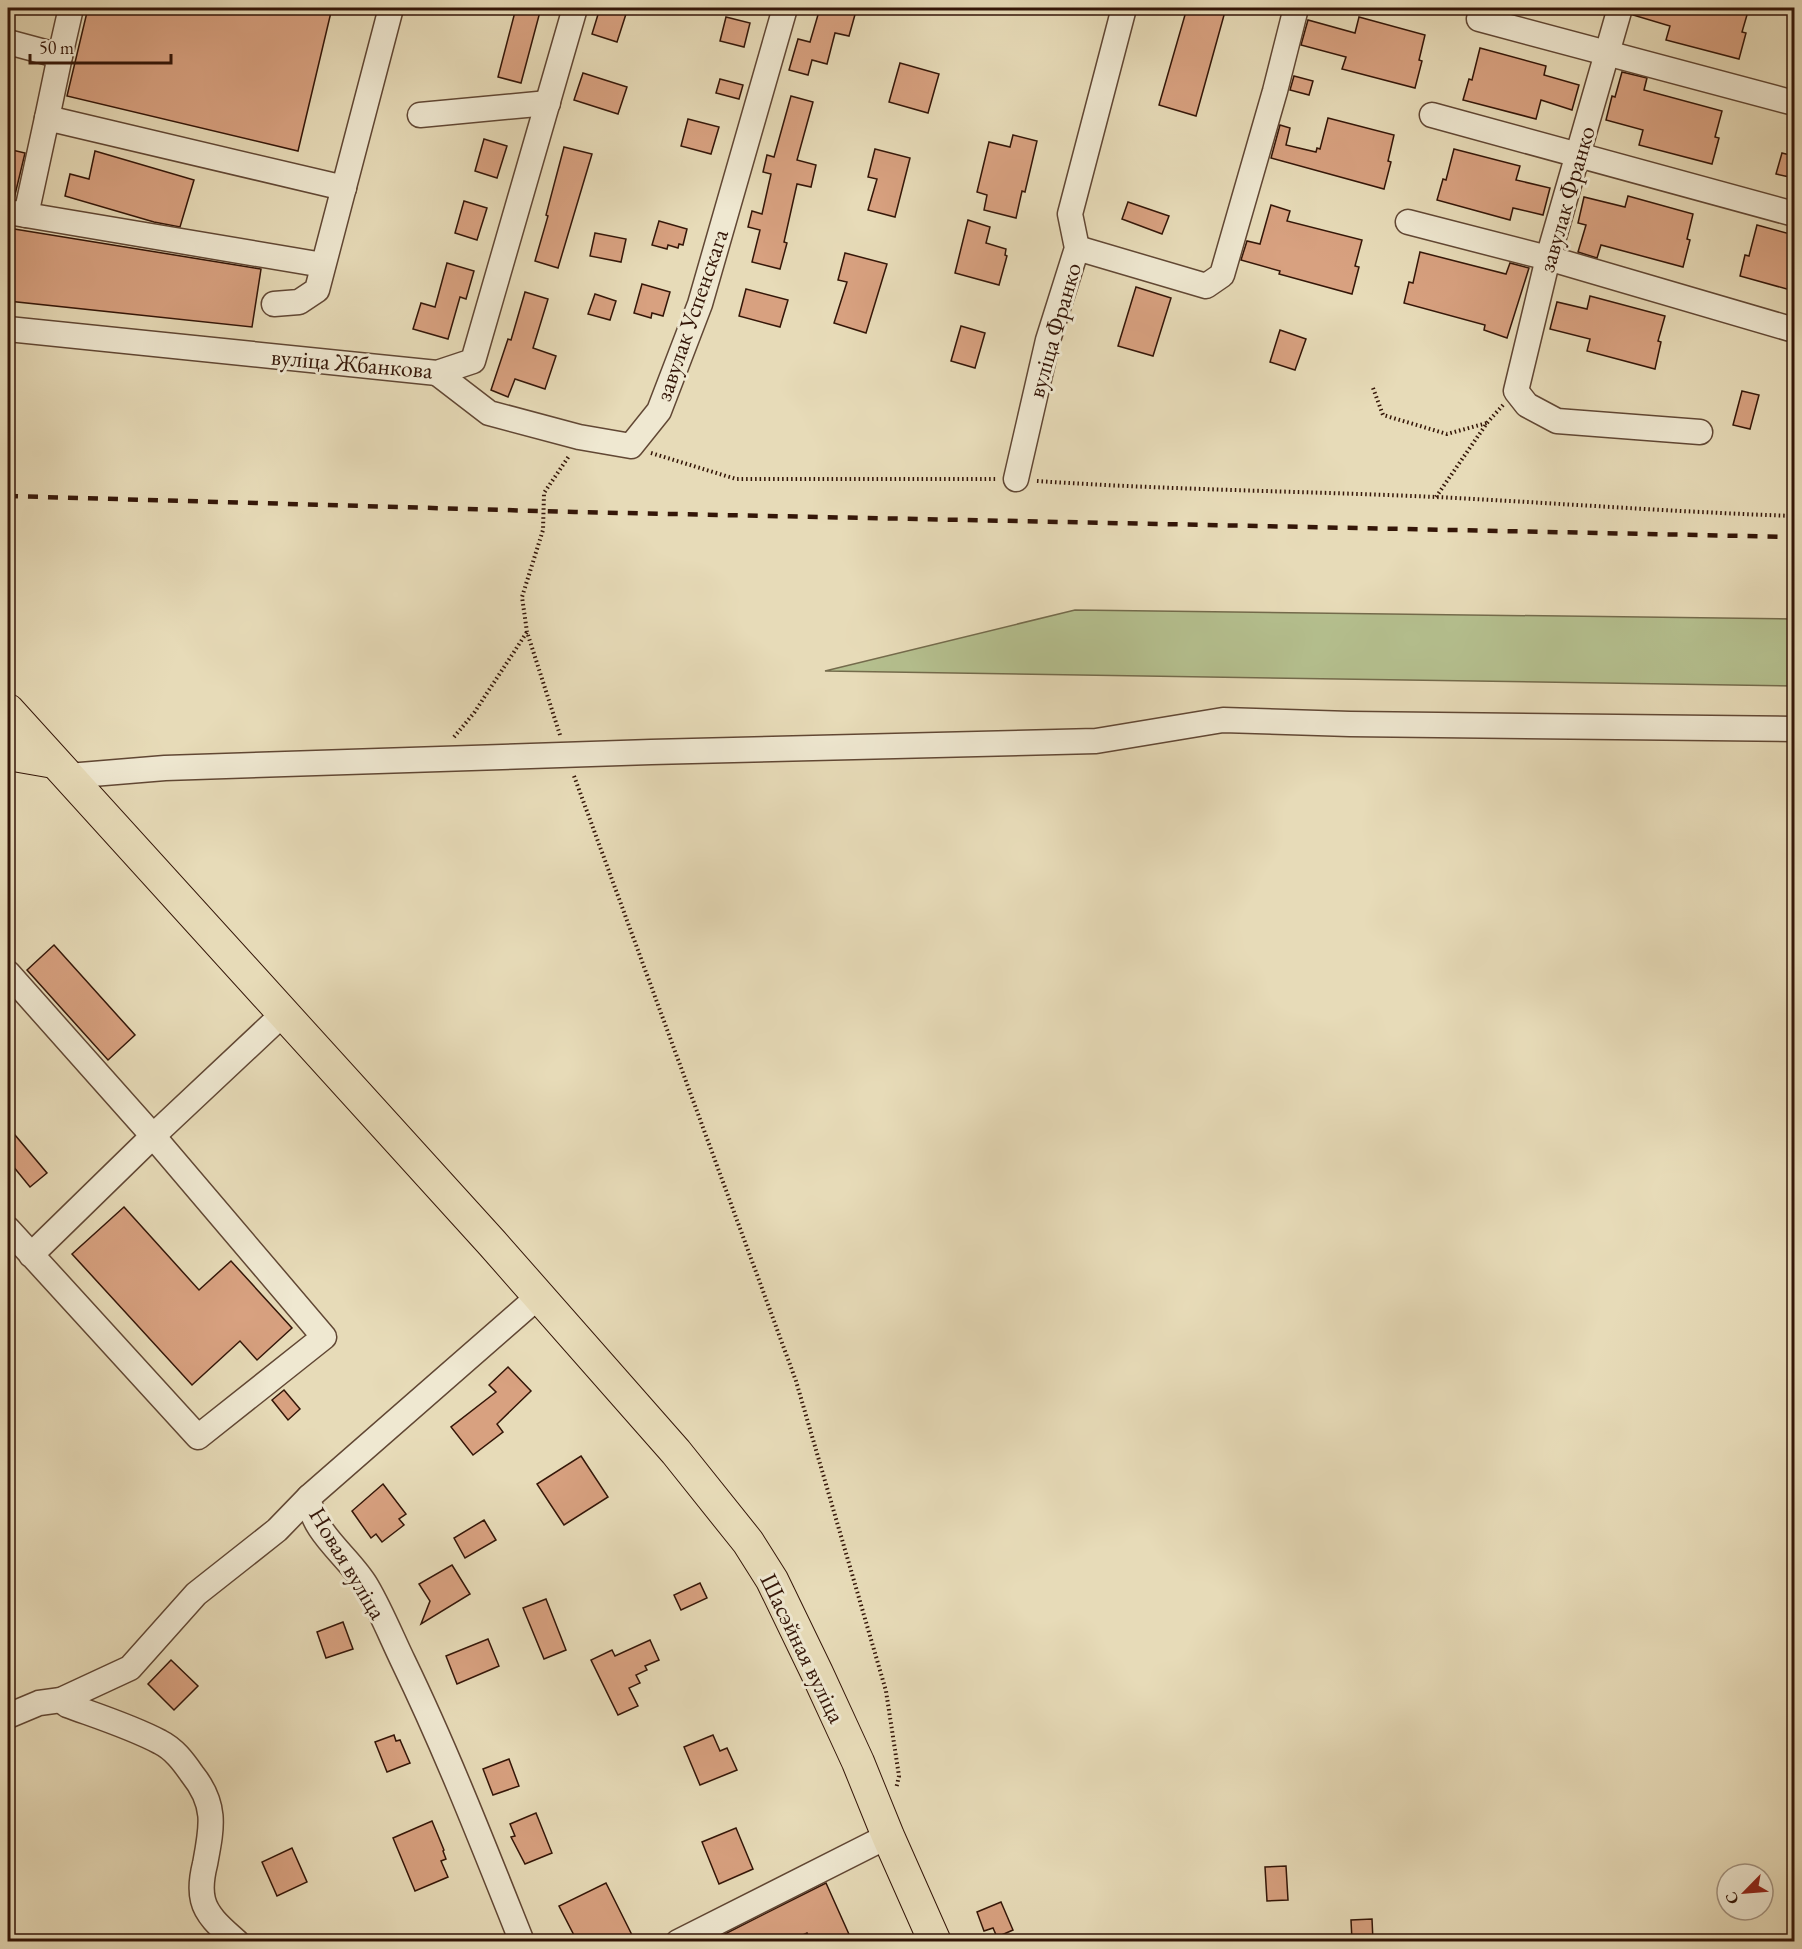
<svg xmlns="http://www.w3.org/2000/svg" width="1802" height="1949" viewBox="0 0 1802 1949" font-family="'EB Garamond',serif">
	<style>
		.green { fill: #b5c08f; stroke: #746b4c; stroke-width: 1.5 }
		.building { fill: #d8a180; stroke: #341608; stroke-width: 1.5 }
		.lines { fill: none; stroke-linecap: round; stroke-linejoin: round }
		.minor-casing { stroke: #614734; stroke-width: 27 }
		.major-casing { stroke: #341608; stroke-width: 34 }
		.path { stroke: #341608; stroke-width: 4; stroke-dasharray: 1.5 3; stroke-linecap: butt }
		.minor { stroke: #efe8d1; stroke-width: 24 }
		.major { stroke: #e7dbb8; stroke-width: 32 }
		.rail { stroke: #341608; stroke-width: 4.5; stroke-dasharray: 10 10; stroke-linecap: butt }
		.labels { text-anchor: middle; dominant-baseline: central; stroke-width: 6; stroke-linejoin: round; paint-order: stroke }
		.street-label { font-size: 24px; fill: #341608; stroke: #efe8d1 }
	</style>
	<rect width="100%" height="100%" fill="#e7dbb8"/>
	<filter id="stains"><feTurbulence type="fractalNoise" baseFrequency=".00333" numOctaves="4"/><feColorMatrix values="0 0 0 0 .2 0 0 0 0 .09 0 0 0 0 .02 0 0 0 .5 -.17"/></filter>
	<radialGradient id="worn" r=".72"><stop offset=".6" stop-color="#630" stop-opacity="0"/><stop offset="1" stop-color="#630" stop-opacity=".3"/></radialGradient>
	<path class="green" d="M1075 610 1794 619V686L825 671Z"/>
	<g class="building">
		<path d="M88 8H332L298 151 67 96Z"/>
		<path d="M516 8H541L521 83 498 77Z"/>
		<path d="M600 8 626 14 617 42 592 34Z"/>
		<path d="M820 8H844L856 11 849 36 835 33 827 64 812 60 808 75 789 70 798 39 810 42Z"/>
		<path d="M1187 8H1226L1196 116 1159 105Z"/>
		<path d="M1634 8H1749L1742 32 1746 33 1739 59 1666 40 1670 26 1633 15Z"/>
		<path d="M726 17 750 23 744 47 720 41Z"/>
		<path d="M1359 17 1425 35 1419 60 1422 61 1415 88 1342 69 1346 57 1301 45 1308 20 1355 33Z"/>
		<path d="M1480 48 1546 66 1544 75 1579 85 1572 110 1541 100 1536 119 1463 100 1469 79 1472 80Z"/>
		<path d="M900 63 939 74 928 113 889 102Z"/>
		<path d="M1622 72 1647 78 1644 90 1722 111 1715 137 1719 138 1712 164 1639 145 1643 130 1606 120 1612 96 1615 97Z"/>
		<path d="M583 73 627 87 618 114 574 100Z"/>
		<path d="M1294 76 1313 81 1309 95 1290 90Z"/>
		<path d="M720 79 743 85 739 99 716 93Z"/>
		<path d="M791 96 813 102 797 160 816 165 811 187 797 184 784 242 787 243 780 269 752 262 760 230 748 227 752 211 762 214 771 174 763 172 767 155 774 157Z"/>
		<path d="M1328 118 1394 135 1388 161 1391 162 1384 189 1271 158 1280 125 1290 128 1286 145 1316 152 1317 148 1320 149Z"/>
		<path d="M688 119 719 127 711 154 681 146Z"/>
		<path d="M1013 135 1037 141 1025 192 1022 191 1016 218 984 210 987 195 977 192 989 142 1010 147Z"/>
		<path d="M484 139 507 146 497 178 475 171Z"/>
		<path d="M564 147 592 154 558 268 535 261 548 216 546 215Z"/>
		<path d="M8 149 25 153 14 199 8 198Z"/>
		<path d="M875 149 910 158 895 217 868 210 877 179 868 177Z"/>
		<path d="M1454 149 1520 166 1516 180 1550 188 1543 215 1513 208 1510 220 1437 200 1443 179 1446 180Z"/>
		<path d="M95 151 194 180 180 227 154 222 65 196 70 174 89 179Z"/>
		<path d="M1782 153 1794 156V178L1776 174Z"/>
		<path d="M1628 196 1693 214 1687 239 1690 240 1683 267 1601 245 1597 258 1578 252 1586 225 1578 223 1584 197 1625 207Z"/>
		<path d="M464 201 487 208 477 240 455 233Z"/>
		<path d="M1128 202 1169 216 1162 234 1122 219Z"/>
		<path d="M1271 205 1290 211 1287 221 1362 240 1355 266 1359 267 1352 294 1279 274 1280 271 1241 260 1247 241 1260 244Z"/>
		<path d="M968 220 990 227 986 243 1006 249 1005 255 1007 256 999 285 955 273Z"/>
		<path d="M659 221 687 229 683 245 679 244 678 248 668 245 667 249 652 245Z"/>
		<path d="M1757 225 1794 235V291L1740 276 1745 255 1749 256Z"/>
		<path d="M8 228 261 269 252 327 8 301Z"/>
		<path d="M595 233 626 239 621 262 590 256Z"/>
		<path d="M1420 252 1506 274 1510 263 1529 268 1507 338 1484 330 1485 325 1404 303 1409 282 1413 283Z"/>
		<path d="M845 253 887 264 866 333 834 323 847 282 838 280Z"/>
		<path d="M447 263 474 271 466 299 460 297 448 339 413 329 421 303 435 307Z"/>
		<path d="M642 284 670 292 663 316 652 313 651 318 634 313Z"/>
		<path d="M1136 287 1171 298 1153 356 1118 346Z"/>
		<path d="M746 289 788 300 780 327 739 316Z"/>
		<path d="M525 292 548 299 533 348 556 356 545 389 515 379 508 397 491 390 508 339 511 340Z"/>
		<path d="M595 294 616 301 610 320 588 314Z"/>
		<path d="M1590 296 1665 316 1658 341 1661 342 1655 369 1587 351 1590 339 1550 329 1557 302 1587 309Z"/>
		<path d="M961 326 985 333 975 368 951 361Z"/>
		<path d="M1280 330 1306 339 1295 370 1270 362Z"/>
		<path d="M1742 391 1759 395 1750 429 1733 425Z"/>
		<path d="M54 945 135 1035 108 1060 27 970Z"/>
		<path d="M15 1135 47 1173 30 1187 8 1160V1142Z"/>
		<path d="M124 1207 199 1290 231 1261 292 1328 257 1360 240 1341 192 1385 72 1254Z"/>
		<path d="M508 1367 531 1391 497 1424 503 1432 473 1455 451 1427 496 1392 489 1385Z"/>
		<path d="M284 1390 300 1409 288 1420 272 1400Z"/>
		<path d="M581 1456 608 1497 564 1525 537 1484Z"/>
		<path d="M383 1484 406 1514 399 1519 404 1525 382 1542 376 1534 371 1538 352 1511Z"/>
		<path d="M484 1520 496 1540 465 1558 454 1538Z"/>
		<path d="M452 1565 470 1594 421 1624 430 1601 419 1584Z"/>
		<path d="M700 1583 707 1598 681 1610 674 1595Z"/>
		<path d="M546 1599 566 1650 544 1659 523 1608Z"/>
		<path d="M343 1622 353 1649 326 1658 317 1632Z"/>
		<path d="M488 1639 499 1666 457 1684 446 1656Z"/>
		<path d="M650 1640 659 1660 645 1666 647 1670 636 1675 640 1683 629 1688 638 1706 618 1715 591 1660 612 1650 615 1656Z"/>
		<path d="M171 1660 198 1686 174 1710 148 1684Z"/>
		<path d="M394 1735 396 1741 400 1740 410 1763 387 1772 375 1742Z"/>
		<path d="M713 1735 720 1751 727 1748 737 1770 700 1785 684 1747Z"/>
		<path d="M509 1759 519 1786 493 1795 483 1769Z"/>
		<path d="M536 1813 552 1853 525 1864 511 1837 515 1836 510 1824Z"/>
		<path d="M432 1821 444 1850 443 1851 446 1859 441 1861 448 1877 415 1891 393 1838Z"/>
		<path d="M736 1828 753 1869 719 1884 702 1842Z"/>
		<path d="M292 1848 307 1882 277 1896 262 1862Z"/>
		<path d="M1286 1866 1288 1900 1267 1901 1265 1867Z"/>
		<path d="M606 1883 635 1941H577L559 1906Z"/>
		<path d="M826 1883 852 1941H811L807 1933 790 1941H711Z"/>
		<path d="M1001 1902 1013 1930 997 1937 993 1928 984 1931 977 1912Z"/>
		<path d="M1372 1919 1373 1941H1352L1351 1920Z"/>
	</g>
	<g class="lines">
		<defs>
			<g id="minor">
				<path d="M1620 8 1548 258 1516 391 1527 405 1557 421 1700 432"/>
				<path d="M1479 19 1794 103"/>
				<path d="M8 42 60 56 71 8"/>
				<path d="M420 115 548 103"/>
				<path d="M1432 115 1794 214"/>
				<path d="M47 118 60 56"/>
				<path d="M8 212 26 215 47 118 344 188"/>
				<path d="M26 215 323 265"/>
				<path d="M1408 222 1548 258 1794 330"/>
				<path d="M1077 248 1206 286 1222 275 1275 91 1296 8"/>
				<path d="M274 304 299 302 317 290 391 8"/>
				<path d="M8 329 437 373 473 361 575 8"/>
				<path d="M437 373 489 413 579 437 631 446 659 411 700 304 785 8"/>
				<path d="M1016 479 1048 340 1077 248 1070 214 1124 8"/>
				<path d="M68 776 165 768 651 752 1096 741 1223 720 1350 724 1794 729"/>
				<path d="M8 973 153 1136 283 1014"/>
				<path d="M8 1229 198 1437 324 1337 153 1136 31 1255"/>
				<path d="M61 1700 67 1705C97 1716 132 1727 160 1742 174 1749 183 1761 192 1774 217 1805 212 1827 205 1864 202 1876 200 1888 203 1900 207 1917 224 1930 237 1942"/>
				<path d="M8 1716 39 1703 61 1700 130 1668 196 1594 277 1530 309 1497"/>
				<path d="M522 1942C484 1847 447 1752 403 1661 391 1636 381 1611 367 1587 350 1557 311 1533 309 1497L539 1296"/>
				<path d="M678 1942 888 1836"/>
			</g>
			<g id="major">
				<path d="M8 710 492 1243 676 1452 748 1542 772 1580 817 1673 858 1762 888 1836 935 1942"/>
				<path d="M8 754 54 762"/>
			</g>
		</defs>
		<use href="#minor" class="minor-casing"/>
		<use href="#major" class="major-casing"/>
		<g class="path">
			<path d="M1373 388 1383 415 1447 434 1487 423"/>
			<path d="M651 453 736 479H997"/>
			<path d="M1037 481C1170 490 1303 491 1436 497 1556 503 1675 512 1794 516"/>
			<path d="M1436 497 1487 423 1503 405"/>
			<path d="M560 735 527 632 522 597 543 530 544 493 569 456"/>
			<path d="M454 737 474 713 527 632"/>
			<path d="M574 776 796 1381 886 1691 899 1776 896 1789"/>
		</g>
		<use href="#minor" class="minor"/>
		<use href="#major" class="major"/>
		<path class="rail" d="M8 496 575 512 1794 537"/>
	</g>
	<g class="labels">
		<g class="street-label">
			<text transform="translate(1566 199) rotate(-74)">завулак Франко</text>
			<text transform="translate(691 315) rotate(-71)">завулак Успенскага</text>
			<text transform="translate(1054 330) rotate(-74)">вуліца Франко</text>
			<text transform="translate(352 363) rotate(5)">вуліца Жбанкова</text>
			<text transform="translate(348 1563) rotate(59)">Новая вуліца</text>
			<text transform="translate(803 1648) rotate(64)">Шасэйная вуліца</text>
		</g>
	</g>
	<rect width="1802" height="1949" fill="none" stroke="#e7dbb8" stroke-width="30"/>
	<rect x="9" y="9" width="1784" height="1931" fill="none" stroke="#341608" stroke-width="3"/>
	<rect x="15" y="15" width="1772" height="1919" fill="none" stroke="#341608" stroke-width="1.5"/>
	<g transform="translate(1745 1892) rotate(245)"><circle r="28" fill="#efe8d1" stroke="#a49481" stroke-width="1.5"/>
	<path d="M0-4.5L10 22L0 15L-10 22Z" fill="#8f2418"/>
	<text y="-9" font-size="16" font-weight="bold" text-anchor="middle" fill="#341608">С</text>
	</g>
	<path d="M30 54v9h141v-9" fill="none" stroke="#341608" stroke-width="3"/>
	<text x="39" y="54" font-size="18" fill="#341608" stroke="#efe8d1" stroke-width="4.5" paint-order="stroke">50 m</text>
	<rect width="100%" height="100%" filter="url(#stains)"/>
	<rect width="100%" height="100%" fill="url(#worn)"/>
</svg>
